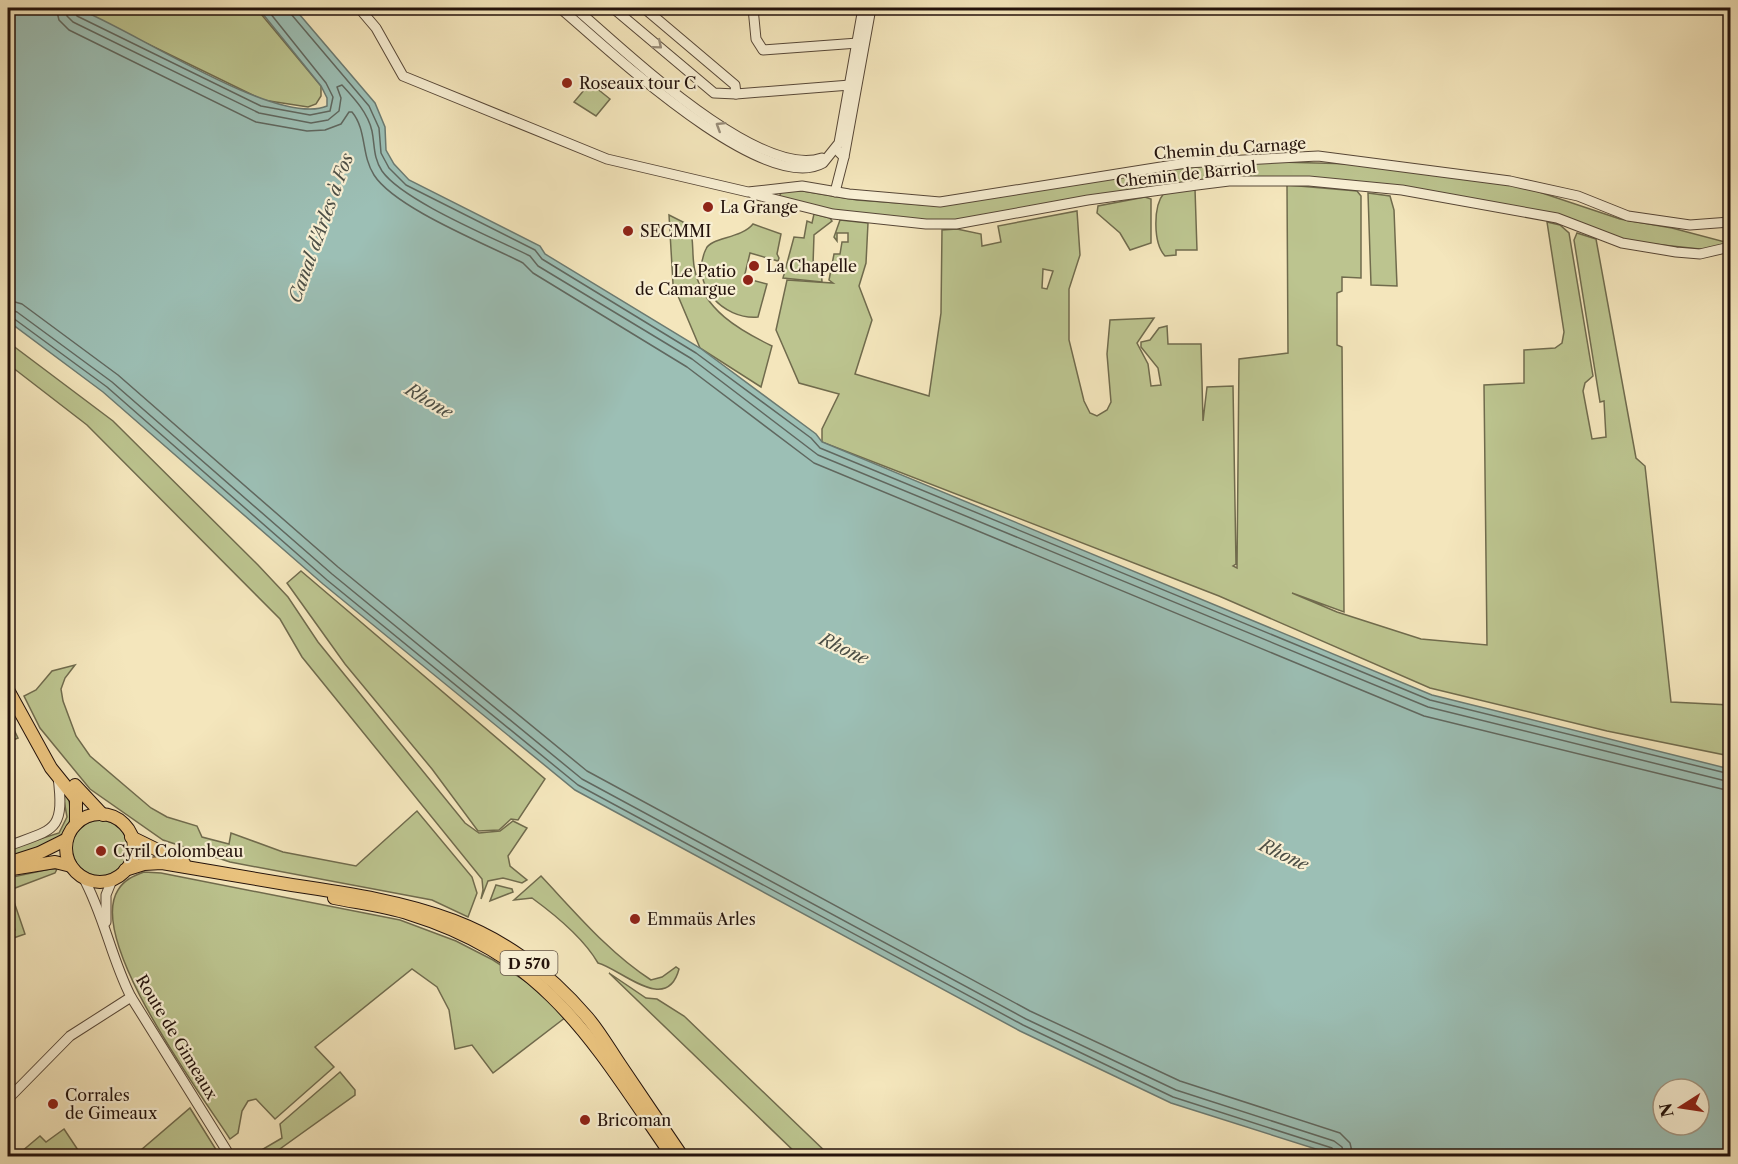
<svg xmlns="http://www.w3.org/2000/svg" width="1738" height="1164" viewBox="0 0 1738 1164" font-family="'Libre Caslon Text',serif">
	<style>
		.green { fill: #bcc48f; stroke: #706b4d; stroke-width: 1.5; fill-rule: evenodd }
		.water { fill: #9cbfb5; stroke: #6c7a71; stroke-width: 1.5; fill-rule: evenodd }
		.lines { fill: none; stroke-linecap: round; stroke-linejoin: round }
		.shore { stroke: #606860; stroke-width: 1.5 }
		.minor-casing { stroke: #574737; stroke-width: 11 }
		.major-casing { stroke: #23120b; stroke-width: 14 }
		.minor { stroke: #f8efd3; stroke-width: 9 }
		.major { stroke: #eac37e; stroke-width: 12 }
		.oneway { stroke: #988c79 }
		.poi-dot { fill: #8f2418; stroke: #f8efd3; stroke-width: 2 }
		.labels { text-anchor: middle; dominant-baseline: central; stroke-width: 4.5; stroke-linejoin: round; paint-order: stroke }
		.shield { fill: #f8efd3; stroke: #635447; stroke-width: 1.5 }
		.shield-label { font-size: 15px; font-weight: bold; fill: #23120b }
		.poi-label { font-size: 16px; fill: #23120b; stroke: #f8efd3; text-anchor: start }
		.street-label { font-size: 16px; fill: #23120b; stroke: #f8efd3 }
		.water-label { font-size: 18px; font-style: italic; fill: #4d4f46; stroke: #f8efd3 }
	</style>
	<rect width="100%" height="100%" fill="#f4e6bc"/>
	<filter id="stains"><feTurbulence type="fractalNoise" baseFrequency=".00333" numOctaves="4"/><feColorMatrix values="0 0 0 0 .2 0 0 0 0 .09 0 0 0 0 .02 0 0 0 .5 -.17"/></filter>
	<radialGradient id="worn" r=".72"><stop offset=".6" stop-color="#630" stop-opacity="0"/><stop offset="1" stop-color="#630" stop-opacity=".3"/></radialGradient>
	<g class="green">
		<path d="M74 8H256L321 86V96L316 104 308 107 263 100Z"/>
		<path d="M590 83 610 99 596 116 574 102Z"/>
		<path d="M1278 162 1354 164 1524 187 1620 219 1672 228 1729 243 1709 250 1625 241 1515 207 1268 178 939 222 839 212 779 197 782 191H803L857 200 940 206 1120 176 1219 164Z"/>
		<path d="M1287 185 1357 191 1361 196V278L1342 277V291L1337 293V345L1342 347 1344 612 1292 593 1337 612 1421 639 1487 645 1484 385 1524 383V350L1555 348 1562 343 1564 332 1547 222 1560 225 1569 233 1593 376 1585 383 1583 391 1592 439 1606 437 1604 401 1600 402 1574 240 1577 233 1596 239 1636 458 1645 466 1671 702 1730 705V756L1607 731 1430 688 1219 596 822 442V429L839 394 799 383 776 330 787 280 833 283 829 280 834 254H840L842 242H848V233H837V241L834 237 840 220 868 223 866 263 859 286 872 320 855 374 929 396 941 313 942 230 957 229 981 234 982 246 1001 242 998 226 1077 211 1080 255 1069 289V340L1084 401 1090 413 1097 416 1107 410 1111 402 1107 354 1110 320 1154 318 1137 343 1148 364 1151 386 1161 385 1158 368 1141 347V342L1150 340 1159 328 1167 326 1168 344H1201L1203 421 1207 387 1233 386 1236 564 1233 566 1237 568 1239 359 1288 353ZM1043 269 1053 271 1047 289 1042 288Z"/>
		<path d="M1195 189 1197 250H1176V255L1165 256C1153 243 1153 206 1164 193Z"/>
		<path d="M1368 193 1390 196 1394 210 1397 286 1371 285Z"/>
		<path d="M1145 197 1151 199V243L1130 250 1120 233 1097 213 1098 206Z"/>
		<path d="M814 214 830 218 832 221 814 235 813 265H821L822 282 783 278 794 237 804 238 807 221 812 223Z"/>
		<path d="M669 215 689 225C695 240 691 255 695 271 704 310 739 330 772 346L761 387 700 348 673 284Z"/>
		<path d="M753 224 781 234 777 254 779 258 778 261 750 253 744 278 767 284 758 317C723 320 689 284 706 249 711 237 741 239 753 224Z"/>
		<path d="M8 342 113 421 258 565 288 597 318 642 465 823 479 833 500 831 513 821 527 828 508 856 510 866 527 880 522 883 503 878 488 881 481 899 483 890 482 879 302 657 280 619 87 425 8 364Z"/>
		<path d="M301 571 545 779 518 820 511 819 499 830 478 831 432 769 345 664 287 583Z"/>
		<path d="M75 665 65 678 61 689 63 701 76 736 90 756 151 808 167 817 197 826 202 837 229 844 231 833 283 852 356 866 417 811 472 877 477 893 468 917 432 900 230 862 163 840 90 789 40 728 24 696 36 690 52 671Z"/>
		<path d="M8 717 18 738 8 742Z"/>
		<path d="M62 789C70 799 70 803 70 815 71 844 28 849 8 857V849L59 833 67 817Z"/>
		<circle cx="100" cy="848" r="28"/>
		<path d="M50 869H57L55 873 10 890 25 934 8 940V932L15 930 10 915 14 913 8 895V878Z"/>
		<path d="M144 872 161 873 400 920 456 941 493 960 533 986 566 1017 493 1073 472 1045 455 1049 449 1010 437 987 412 969 315 1047 334 1067 275 1119 256 1099 248 1101 242 1111 238 1133 230 1139C201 1094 86 940 118 890 124 880 133 876 144 872Z"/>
		<path d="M541 876C575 912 609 953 651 980L662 977 676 967 679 969C667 1015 621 969 598 963 584 939 554 914 532 898L514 900Z"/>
		<path d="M496 885 512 889 513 892 490 901Z"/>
		<path d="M609 973 646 998 657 999 684 1016 830 1156H799Z"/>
		<path d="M340 1072 355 1090V1095L270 1156H251L282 1138 280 1124Z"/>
		<path d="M190 1108 220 1156H134Z"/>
		<path d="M64 1129 82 1156H25L21 1152 40 1136 46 1142Z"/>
	</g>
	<path class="water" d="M8 8C25 8 60 3 76 8 129 27 277 128 327 106V98L321 86 258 8H294L375 103 385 127 386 150 394 164 409 180 540 246 545 254 700 348 816 434 822 442 1432 695 1730 769V1156H1338L1171 1103 1020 1031 575 790 323 584 103 392 8 321ZM1663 1089H1699V1125H1663Z"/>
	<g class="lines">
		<g class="shore">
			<path d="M56 8 59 20 69 30 256 122 307 131 325 130 341 124 349 112H352C367 130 361 155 374 175 395 208 486 244 523 263L533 273 687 367 814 463 1424 716 1730 791"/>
			<path d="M65 8 67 16 73 22 259 113 311 123 328 120 339 111 341 98 337 87 342 85C354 98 368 113 372 131 375 146 373 157 382 171 403 201 494 238 530 256L538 266 692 359 818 455 1428 707 1730 782"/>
			<path d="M73 8 77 16 261 106 310 115 330 111 333 97 326 83 266 8"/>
			<path d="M290 8 291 14 369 106 379 128 381 153 389 168 406 185 535 250 542 259 696 353 811 438 820 448 1430 700 1730 774"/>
			<path d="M8 300 22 304 118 375 338 567 587 771 1030 1011 1180 1081 1340 1133 1350 1143 1353 1156"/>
			<path d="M8 309 17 312 112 382 332 574 582 779 1026 1019 1176 1090 1334 1141 1342 1147 1344 1156"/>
			<path d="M8 317 13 318 107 387 327 580 578 785 1023 1025 1173 1097 1332 1148 1336 1156"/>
		</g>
		<defs>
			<g id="minor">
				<path d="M359 8 376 28 403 76 607 159 748 192 802 186 849 194 940 202 1186 163 1318 156 1510 181 1578 196 1628 216 1690 225 1730 222"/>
				<path d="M560 8C605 46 763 197 823 163L839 143 863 8"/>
				<path d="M575 8C622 48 758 180 822 158"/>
				<path d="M613 8 714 93 736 94 735 85 644 8"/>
				<path d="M753 8 756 39 763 50 858 43"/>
				<path d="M736 94 850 85"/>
				<path d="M844 157 871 8"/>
				<path d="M835 192 844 157 839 152"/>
				<path d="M753 194 833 214 926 224H956L1088 200 1197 185 1229 181H1309L1402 190 1557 218 1622 243 1676 252 1700 254 1730 247"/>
				<path d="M8 846C54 829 65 832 58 777"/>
				<path d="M83 877C104 915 111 958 131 997L230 1156"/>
				<path d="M106 922V895L112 880"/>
				<path d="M8 1099 70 1036 131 997"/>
			</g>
			<g id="major">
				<path d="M8 690 51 768 76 799V824"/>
				<path d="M75 785 103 815"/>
				<circle cx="100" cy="848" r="34"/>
				<path d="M131 837 184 863"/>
				<path d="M8 863 39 853 67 839"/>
				<path d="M12 869 55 862 71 866"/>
				<path d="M125 870 144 864 162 863C205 870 249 878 292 885 414 903 502 918 587 1017 600 1032 610 1050 621 1066 641 1096 662 1126 682 1156"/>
				<path d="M334 898C359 903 386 906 410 914 549 957 595 1045 672 1156"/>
			</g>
		</defs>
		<use href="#minor" class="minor-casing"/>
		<use href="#major" class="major-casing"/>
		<use href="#minor" class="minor"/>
		<use href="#major" class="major"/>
	</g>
	<defs><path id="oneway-chevron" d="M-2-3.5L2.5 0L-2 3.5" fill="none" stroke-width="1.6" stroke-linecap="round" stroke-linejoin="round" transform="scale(1.5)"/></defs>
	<g class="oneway">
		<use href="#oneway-chevron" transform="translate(658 45) rotate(40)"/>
		<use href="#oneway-chevron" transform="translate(720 126) rotate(-148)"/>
	</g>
	<g class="poi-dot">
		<circle cx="567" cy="83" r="6"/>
		<circle cx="708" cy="207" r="6"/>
		<circle cx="628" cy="231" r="6"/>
		<circle cx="754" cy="266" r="6"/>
		<circle cx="748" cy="280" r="6"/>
		<circle cx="101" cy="851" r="6"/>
		<circle cx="635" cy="919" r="6"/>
		<circle cx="53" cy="1104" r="6"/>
		<circle cx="585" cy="1120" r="6"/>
	</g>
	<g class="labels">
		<rect class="shield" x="500.5" y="951" width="57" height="24" rx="4.5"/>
		<g class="shield-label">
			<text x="529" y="963">D 570</text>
		</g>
		<g class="poi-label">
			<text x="579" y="83">Roseaux tour C</text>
			<text x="720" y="207">La Grange</text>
			<text x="640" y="231">SECMMI</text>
			<text x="766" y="266">La Chapelle</text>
			<text x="736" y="271" text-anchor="end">Le Patio<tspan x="736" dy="18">de Camargue</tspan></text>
			<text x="113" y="851">Cyril Colombeau</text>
			<text x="647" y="919">Emmaüs Arles</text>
			<text x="65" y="1095">Corrales<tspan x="65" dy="18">de Gimeaux</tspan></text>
			<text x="597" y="1120">Bricoman</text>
		</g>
		<g class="street-label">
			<text transform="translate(1230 148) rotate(-4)">Chemin du Carnage</text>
			<text transform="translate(1186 174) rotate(-6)">Chemin de Barriol</text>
			<text transform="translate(177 1037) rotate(59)">Route de Gimeaux</text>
		</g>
		<g class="water-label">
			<text transform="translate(321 228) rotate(-70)">Canal d'Arles à Fos</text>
			<text transform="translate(429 401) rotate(31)">Rhone</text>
			<text transform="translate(844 649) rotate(25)">Rhone</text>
			<text transform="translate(1284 855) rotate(25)">Rhone</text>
		</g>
	</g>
	<rect width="1738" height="1164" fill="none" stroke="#f4e6bc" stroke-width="30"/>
	<rect x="9" y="9" width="1720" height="1146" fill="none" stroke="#23120b" stroke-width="3"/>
	<rect x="15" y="15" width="1708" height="1134" fill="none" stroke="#23120b" stroke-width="1.5"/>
	<g transform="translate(1681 1107) rotate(258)"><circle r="28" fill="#f8efd3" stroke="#a39783" stroke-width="1.5"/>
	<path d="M0-4.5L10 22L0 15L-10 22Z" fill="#8f2418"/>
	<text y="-9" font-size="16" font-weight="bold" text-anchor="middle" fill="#23120b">N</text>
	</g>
	<rect width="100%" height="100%" filter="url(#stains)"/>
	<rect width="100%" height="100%" fill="url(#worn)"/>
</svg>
